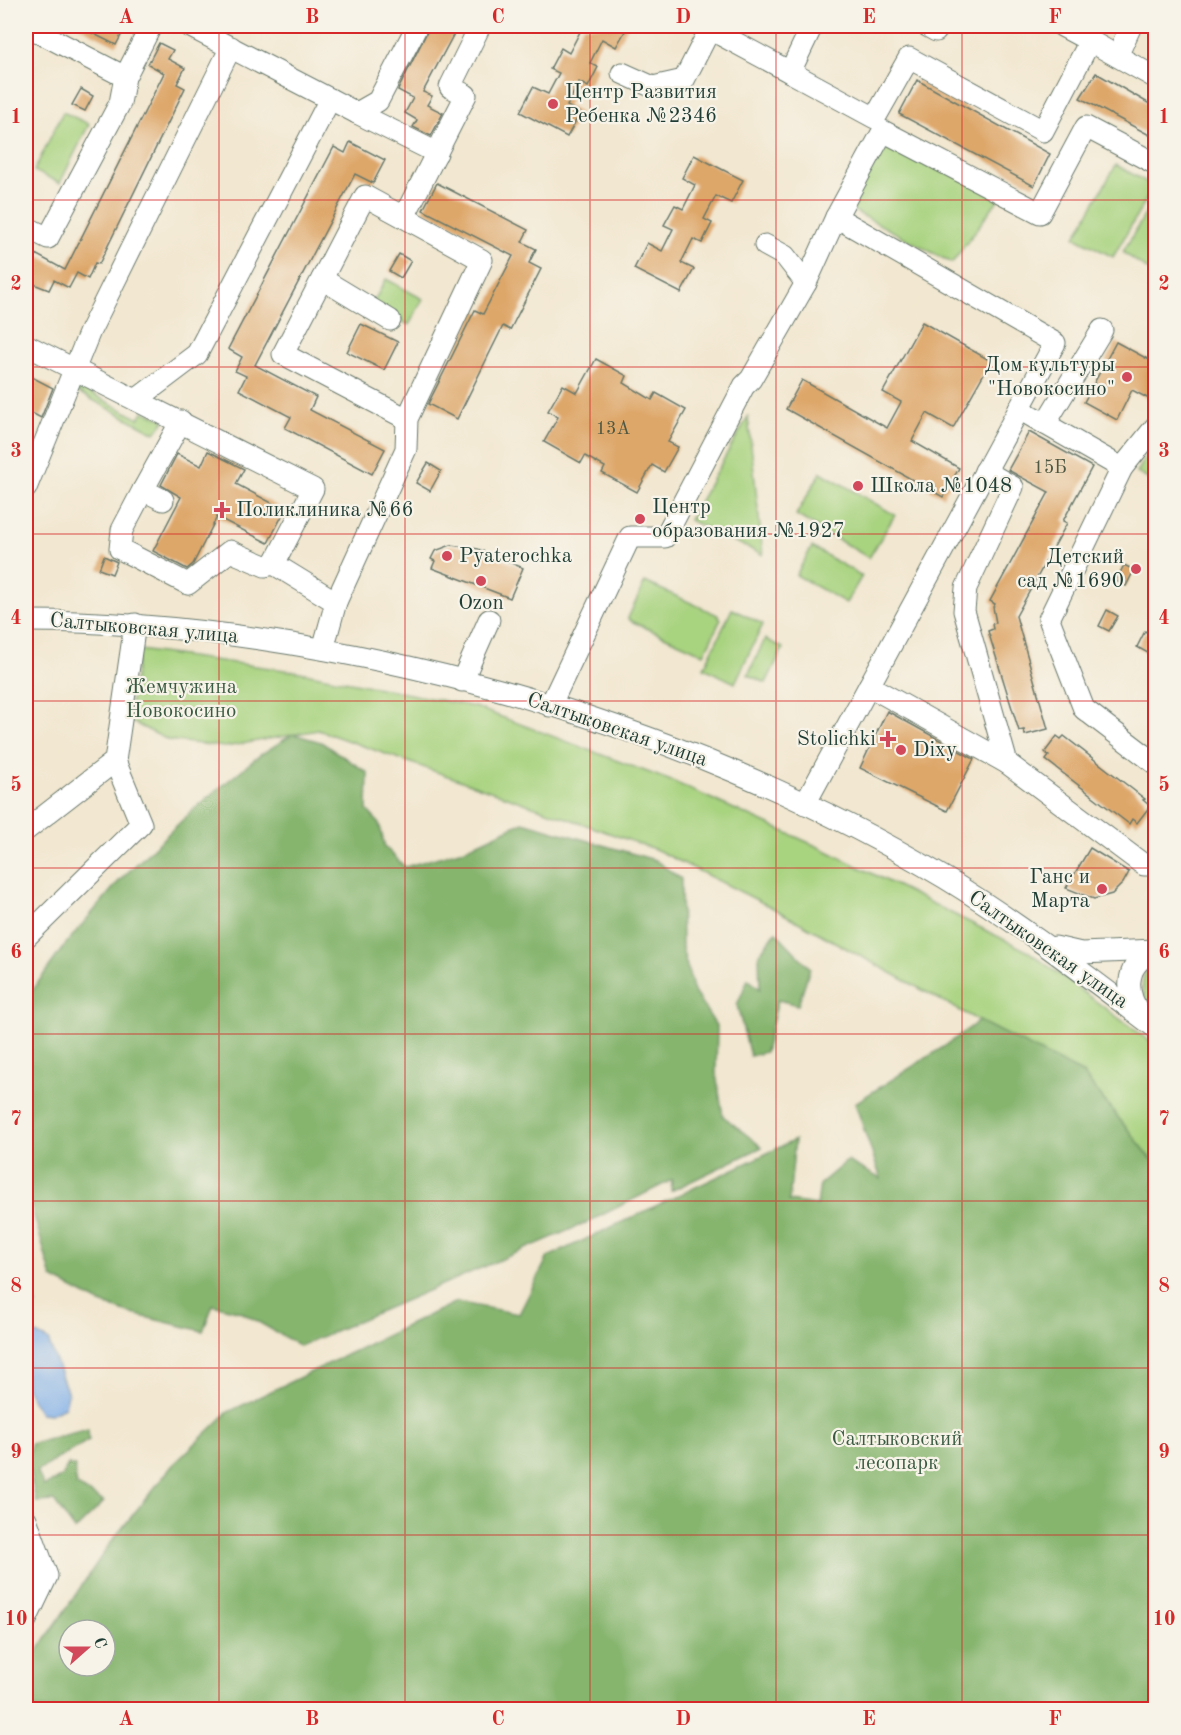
<svg xmlns="http://www.w3.org/2000/svg" width="1181" height="1735" viewBox="0 0 1181 1735" font-family="'Old Standard TT',serif">
	<style>
		.green { fill: #a8d37f; stroke: #64885a; stroke-width: 1.5 }
		.forest { fill: #86b56e; stroke: #527951; stroke-width: 1.5; fill-rule: evenodd }
		.water { fill: #7eade8; stroke: #4e758e; stroke-width: 1.5 }
		.building { fill: #dea76a }
		.lines { fill: none; stroke-linecap: round; stroke-linejoin: round }
		.minor-casing { stroke: #69786b; stroke-width: 23 }
		.minor { stroke: #fff; stroke-width: 21 }
		.grid { fill: none; stroke: #d62828; stroke-width: 1.5; stroke-opacity: 0.55 }
		.poi-dot { fill: #d1495b; stroke: #f7f3e8; stroke-width: 2 }
		.labels { text-anchor: middle; dominant-baseline: central; stroke-width: 4.5; stroke-linejoin: round; paint-order: stroke }
		.number-label { font-size: 18px; fill: #4f5842 }
		.poi-label { font-size: 21px; fill: #1f3d34; stroke: #f7f3e8; text-anchor: start }
		.street-label { font-size: 21px; fill: #1f3d34; stroke: #f7f3e8 }
		.park-label { font-size: 21px; fill: #3a5b43; stroke: #f7f3e8 }
		.neatline { fill: none; stroke: #d62828; stroke-width: 2 }
		.grid-label { font-size: 20px; text-anchor: middle; font-weight: bold; fill: #d62828 }
	</style>
	<rect width="100%" height="100%" fill="#f7f3e8"/>
	<filter id="ink" filterUnits="userSpaceOnUse"><feTurbulence type="fractalNoise" baseFrequency=".0167" numOctaves="2"/><feDisplacementMap in="SourceGraphic" scale="12" xChannelSelector="R" yChannelSelector="G"/><feConvolveMatrix kernelMatrix="1 2 1 2 8 2 1 2 1" color-interpolation-filters="sRGB"/></filter>
	<filter id="wash" filterUnits="userSpaceOnUse"><feTurbulence type="fractalNoise" baseFrequency=".008" numOctaves="4" result="noise"/><feDisplacementMap in="SourceGraphic" scale="24" xChannelSelector="R" yChannelSelector="G"/><feGaussianBlur stdDeviation="1.35" result="paint"/><feColorMatrix in="noise" values="0 0 0 0 0 0 0 0 0 0 0 0 0 0 0 0 0 1.4 0 .05"/><feComposite in="paint" operator="in"/></filter>
	<g filter="url(#wash)">
		<rect width="100%" height="100%" fill="#f2e7d0"/>
		<g class="green">
			<path d="M63 112 89 124 60 183 34 171Z"/>
			<path d="M883 131 1003 193 952 263 852 210Z"/>
			<path d="M1116 165 1154 186 1113 257 1075 237Z"/>
			<path d="M1155 197V275L1123 252Z"/>
			<path d="M386 279 423 299 409 325 372 305Z"/>
			<path d="M76 385 139 419 143 411 165 420 155 433 72 389Z"/>
			<path d="M748 417 763 555 689 520Z"/>
			<path d="M1151 446 1155 449V483L1137 473Z"/>
			<path d="M821 472 895 515 869 558 796 515Z"/>
			<path d="M812 547 862 576 846 603 796 575Z"/>
			<path d="M645 582 718 615 721 619 704 654 631 621 628 618Z"/>
			<path d="M732 609 763 624 735 683 704 668Z"/>
			<path d="M765 639 783 648 766 683 748 675Z"/>
			<path d="M139 650 300 672 475 707 674 782 823 849 1029 952 1155 1045V1163L1082 1073 979 1021 771 907 657 850 318 730 225 747 168 740 128 720Z"/>
			<path d="M1155 966V1010C1144 1000 1139 988 1145 973Z"/>
		</g>
		<g class="forest">
			<path d="M293 734 321 742 368 773 367 810 379 823 385 847 405 867 463 850 523 822 655 860 681 879 682 948 694 992 717 1027 716 1073 723 1116 762 1147 671 1191 672 1180 588 1222 300 1346 241 1312 213 1305 203 1331 128 1313 98 1302 52 1278 26 1188 27 998 64 946 120 880 195 808 260 755Z"/>
			<path d="M776 932 810 968 798 1005 778 1000 765 1052 750 1056 737 1005 748 979 760 989 759 954Z"/>
			<path d="M979 1021 1082 1073 1155 1163V1709H26V1668L111 1542 172 1466 228 1412 456 1302 519 1314 548 1257 795 1140 789 1201 817 1205 820 1184 847 1161 881 1179 855 1103 945 1046ZM69 1630H105V1666H69Z"/>
			<path d="M88 1429 89 1440 37 1471 44 1486 62 1477 68 1464 75 1467 76 1485 104 1502 75 1530 54 1501 36 1502 28 1464 30 1444Z"/>
		</g>
		<g class="water">
			<path d="M26 1273 36 1305 29 1307 26 1298Z"/>
			<path d="M36 1334 48 1340 68 1394 65 1407 50 1414 40 1413 26 1388V1338Z"/>
		</g>
		<g id="blocks">
			<g class="building">
				<path d="M78 26H126L116 45Z"/>
				<path d="M430 26H458L423 92 432 96 427 105 443 113 431 136 413 127 417 120 405 113 413 98 398 90Z"/>
				<path d="M583 26H628L616 47 602 39 590 63 598 67 588 87 579 82 567 106 580 113 567 137 520 112 533 87 548 94 559 73 550 69 561 48 569 53Z"/>
				<path d="M159 43 173 50 168 59 185 68 177 84 185 88 99 264 95 263 88 279 77 273 69 288 54 280 49 290 26 281V249L65 270 164 73 148 64Z"/>
				<path d="M1096 73 1155 107V138L1080 98Z"/>
				<path d="M917 80 1050 154 1034 186 899 114Z"/>
				<path d="M81 89 93 96 85 111 72 105Z"/>
				<path d="M350 142 385 160 373 183 355 174 255 365 316 397 310 410 385 449 372 474 285 428 291 417 239 390 246 376 235 371 242 357 228 349 334 147 345 153Z"/>
				<path d="M694 155 743 180 731 203 716 196 704 219 712 223 702 243 693 239 681 263 694 269 681 293 634 269 647 243 662 251 673 229 664 225 675 205 683 209 695 185 682 178Z"/>
				<path d="M437 183 528 230 522 242 536 249 529 263 541 269 510 330 503 326 457 419 428 404 475 310 483 314 513 256 423 210Z"/>
				<path d="M399 254 411 261 401 278 389 271Z"/>
				<path d="M922 322 991 361 953 428 927 413 912 441 959 468 943 497 786 409 802 380 887 428 901 402 883 392Z"/>
				<path d="M361 324 398 342 384 370 347 352Z"/>
				<path d="M1116 342 1155 363V402L1132 390 1117 420 1084 402Z"/>
				<path d="M596 359 627 376 624 383 652 400 656 393 686 410 668 442 678 447 664 472 652 465 637 492 602 473 605 467 585 456 581 463 544 442 558 417 548 411 563 385 577 393Z"/>
				<path d="M26 374 53 388 41 418 26 410Z"/>
				<path d="M1029 432 1092 467 1063 521 1067 523 1016 616 1048 729 1025 735 1024 730 1019 731 988 631 993 629 992 624 996 623 993 607 995 604 990 601 1049 492 1008 470Z"/>
				<path d="M208 451 244 469 236 484 285 510 268 543 217 517 193 564 187 569 153 551 181 497 161 485 177 454 201 466Z"/>
				<path d="M428 463 441 471 430 491 416 483Z"/>
				<path d="M451 545 478 549 523 568 510 598 432 568 435 561 431 559 435 551Z"/>
				<path d="M104 556 117 562 112 574 99 569Z"/>
				<path d="M1124 565 1134 570 1126 586 1116 581Z"/>
				<path d="M1107 610 1118 616 1109 631 1099 626Z"/>
				<path d="M1145 631 1155 637V657L1137 647Z"/>
				<path d="M887 711 974 759 947 811 860 768Z"/>
				<path d="M1057 736 1061 739 1064 736 1145 799 1143 800 1150 806 1137 823 1132 819 1129 824 1046 760 1049 756 1045 752Z"/>
				<path d="M1090 848 1129 872 1123 883 1112 894 1094 899 1066 888Z"/>
			</g>
		</g>
	</g>
	<g filter="url(#ink)">
		<use href="#blocks" fill-opacity="0" stroke="#69786b" stroke-width="1.5"/>
		<g class="lines">
			<defs>
				<g id="minor">
					<path d="M27 26 125 77 151 26"/>
					<path d="M189 26 357 113 378 101 417 26"/>
					<path d="M712 26 710 29 790 72 812 26"/>
					<path d="M927 26 936 31 939 26"/>
					<path d="M1090 41 1156 78"/>
					<path d="M1117 56 1131 26"/>
					<path d="M790 72 875 118 909 58 1043 131 1090 41 1062 26"/>
					<path d="M622 73 653 87 684 80 710 29"/>
					<path d="M357 113 437 153"/>
					<path d="M404 217 466 95 450 87 480 26"/>
					<path d="M26 227 48 238 120 103 125 77"/>
					<path d="M765 245 785 256 806 283"/>
					<path d="M322 279 390 320"/>
					<path d="M26 345 313 489 274 564 336 602"/>
					<path d="M136 400 197 354 330 99"/>
					<path d="M1019 409 1122 468"/>
					<path d="M1045 424 1102 330"/>
					<path d="M1156 426 1122 468 1049 619 1084 709 1156 764"/>
					<path d="M985 471 1013 487 966 588 964 611 1007 763 1144 865H1156"/>
					<path d="M26 488 90 331 231 47"/>
					<path d="M143 490 122 530 120 549 188 584 230 551 265 566 274 564"/>
					<path d="M163 500 143 490 181 421"/>
					<path d="M26 621C333 622 682 720 945 878 1019 923 1087 976 1156 1028"/>
					<path d="M323 649 336 602 406 449 407 419 482 260 365 196 283 354 407 419"/>
					<path d="M462 681 489 620"/>
					<path d="M869 686 1007 763"/>
					<path d="M550 706 630 537H665L744 386 751 379 806 283 836 217 883 131 1040 213 1086 127 1156 164"/>
					<path d="M805 804 1055 343 836 217"/>
					<path d="M26 830 115 761 135 624"/>
					<path d="M26 937 141 824 115 761"/>
					<path d="M1055 947 1081 953 1156 950"/>
					<path d="M1140 1014C1124 991 1125 961 1156 952"/>
					<path d="M26 1519 47 1576 26 1620"/>
				</g>
			</defs>
			<use href="#minor" class="minor-casing"/>
			<use href="#minor" class="minor"/>
		</g>
	</g>
	<path class="grid" d="M219 26V1710M405 26V1710M590 26V1710M776 26V1710M962 26V1710M26 200H1156M26 367H1156M26 534H1156M26 701H1156M26 868H1156M26 1034H1156M26 1201H1156M26 1368H1156M26 1535H1156"/>
	<g class="poi-dot">
		<circle cx="553" cy="104" r="6"/>
		<circle cx="1127" cy="377" r="6"/>
		<circle cx="858" cy="486" r="6"/>
		<path d="M219 501h6v6h6v6h-6v6h-6v-6h-6v-6h6z"/>
		<circle cx="640" cy="519" r="6"/>
		<circle cx="447" cy="556" r="6"/>
		<circle cx="1136" cy="569" r="6"/>
		<circle cx="481" cy="581" r="6"/>
		<path d="M885 730h6v6h6v6h-6v6h-6v-6h-6v-6h6z"/>
		<circle cx="901" cy="750" r="6"/>
		<circle cx="1102" cy="889" r="6"/>
	</g>
	<g class="labels">
		<g class="number-label">
			<text x="613" y="429">13А</text>
			<text x="1050" y="468">15Б</text>
		</g>
		<g class="poi-label">
			<text x="565" y="92">Центр Развития<tspan x="565" dy="24">Ребенка №2346</tspan></text>
			<text x="1115" y="365" text-anchor="end">Дом культуры<tspan x="1115" dy="24">"Новокосино"</tspan></text>
			<text x="870" y="486">Школа №1048</text>
			<text x="652" y="507">Центр<tspan x="652" dy="24">образования №1927</tspan></text>
			<text x="236" y="510">Поликлиника №66</text>
			<text x="459" y="556">Pyaterochka</text>
			<text x="1124" y="557" text-anchor="end">Детский<tspan x="1124" dy="24">сад №1690</tspan></text>
			<text x="481" y="603" text-anchor="middle">Ozon</text>
			<text x="876" y="739" text-anchor="end">Stolichki</text>
			<text x="913" y="750">Dixy</text>
			<text x="1090" y="877" text-anchor="end">Ганс и<tspan x="1090" dy="24">Марта</tspan></text>
		</g>
		<g class="street-label">
			<text transform="translate(144 629) rotate(5)">Салтыковская улица</text>
			<text transform="translate(617 730) rotate(19)">Салтыковская улица</text>
			<text transform="translate(1048 950) rotate(35)">Салтыковская улица</text>
		</g>
		<g class="park-label">
			<text x="181" y="687">Жемчужина<tspan x="181" dy="24">Новокосино</tspan></text>
			<text x="897" y="1439">Салтыковский<tspan x="897" dy="24">лесопарк</tspan></text>
		</g>
	</g>
	<rect width="1181" height="1735" fill="none" stroke="#f7f3e8" stroke-width="66"/>
	<g transform="translate(87 1648) rotate(69)"><circle r="28" fill="#f7f3e8" stroke="#a1aaa0" stroke-width="1.5"/>
	<path d="M0-4.5L10 22L0 15L-10 22Z" fill="#d1495b"/>
	<text y="-9" font-size="16" font-weight="bold" text-anchor="middle" fill="#1f3d34">С</text>
	</g>
	<rect x="33" y="33" width="1115" height="1669" class="neatline"/>
	<g class="grid-label">
		<text x="126" y="23">A</text>
		<text x="312" y="23">B</text>
		<text x="498" y="23">C</text>
		<text x="683" y="23">D</text>
		<text x="869" y="23">E</text>
		<text x="1055" y="23">F</text>
		<text x="16" y="123">1</text>
		<text x="1164" y="123">1</text>
		<text x="16" y="290">2</text>
		<text x="1164" y="290">2</text>
		<text x="16" y="457">3</text>
		<text x="1164" y="457">3</text>
		<text x="16" y="624">4</text>
		<text x="1164" y="624">4</text>
		<text x="16" y="791">5</text>
		<text x="1164" y="791">5</text>
		<text x="16" y="958">6</text>
		<text x="1164" y="958">6</text>
		<text x="16" y="1125">7</text>
		<text x="1164" y="1125">7</text>
		<text x="16" y="1292">8</text>
		<text x="1164" y="1292">8</text>
		<text x="16" y="1458">9</text>
		<text x="1164" y="1458">9</text>
		<text x="16" y="1625">10</text>
		<text x="1164" y="1625">10</text>
		<text x="126" y="1725">A</text>
		<text x="312" y="1725">B</text>
		<text x="498" y="1725">C</text>
		<text x="683" y="1725">D</text>
		<text x="869" y="1725">E</text>
		<text x="1055" y="1725">F</text>
	</g>
</svg>
